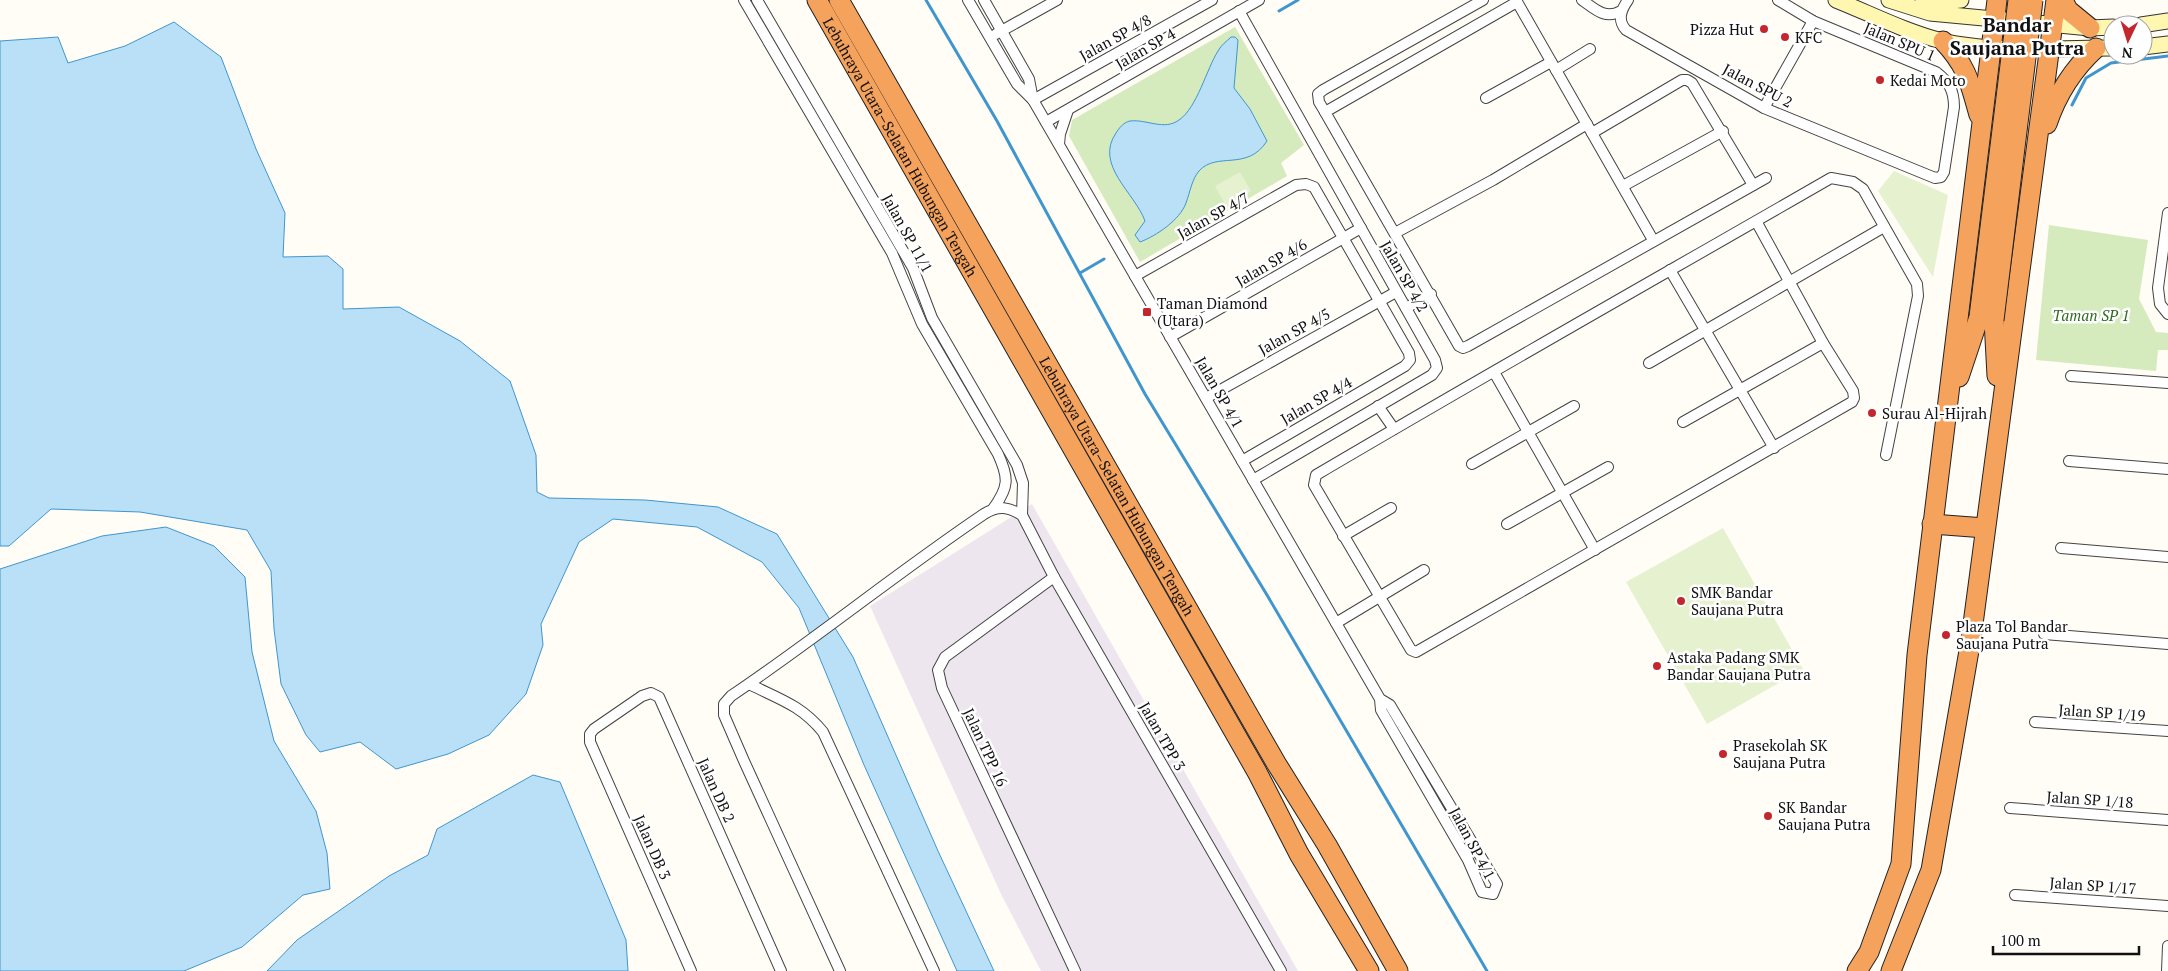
<svg xmlns="http://www.w3.org/2000/svg" width="2168" height="971" viewBox="0 0 2168 971" font-family="'PT Serif',serif">
	<style>
		.industrial { fill: #eee6ef }
		.green { fill: #d5ebbd }
		.pitch { fill: #e6f2cf }
		.water { fill: #b9e0f7; stroke: #3f96cf }
		.lines { fill: none; stroke-linecap: round; stroke-linejoin: round }
		.stream { stroke: #3f96cf; stroke-width: 3 }
		.minor-casing { stroke: #444; stroke-width: 12 }
		.secondary-casing { stroke: #333; stroke-width: 17 }
		.motorway-casing { stroke: #222; stroke-width: 21 }
		.minor { stroke: #fff; stroke-width: 10 }
		.secondary { stroke: #fff6b0; stroke-width: 15 }
		.motorway { stroke: #f5a25d; stroke-width: 19 }
		.motorway-bridge-casing { stroke: #222; stroke-width: 21; stroke-linecap: butt }
		.motorway-bridge { stroke: #f5a25d; stroke-width: 19 }
		.poi-dot { fill: #c4262e; stroke: #fff; stroke-width: 2 }
		.labels { text-anchor: middle; dominant-baseline: central; stroke-width: 5; stroke-linejoin: round; paint-order: stroke }
		.poi-label { font-size: 15px; fill: #111; stroke: #fff; text-anchor: start }
		.street-label { font-size: 15px; fill: #111; stroke: #fff }
		.park-label { font-size: 15px; font-style: italic; fill: #2f6b1f; stroke: #fff }
		.district-label { font-size: 20px; font-weight: bold; fill: #111; stroke: #fff }
	</style>
	<rect width="100%" height="100%" fill="#fffdf5"/>
	<path class="industrial" d="M1032 504 1298 971H1041L1001 894 870 606Z"/>
	<g class="green">
		<path d="M1235 27 1304 145 1281 163 1287 176 1140 262 1069 136 1072 120Z"/>
		<path d="M2049 225 2148 240 2139 299 2156 332 2168 333V350H2158L2156 371 2036 360Z"/>
	</g>
	<g class="pitch">
		<path d="M1894 171 1948 195 1933 277 1878 191Z"/>
		<path d="M1240 172 1251 191 1226 206 1215 186Z"/>
		<path d="M1723 528 1803 669 1707 724 1626 582Z"/>
	</g>
	<g class="water">
		<path d="M174 22 221 57 256 149 285 213 283 257 328 256 343 269V309L399 307 460 341 510 381 536 455 537 492 549 498 645 500 718 507 777 534 853 657 938 851 994 971H957L864 765 799 608 762 562 697 527 613 519 579 542 541 624 543 645 526 694 489 735 448 754 396 769 360 742 320 752 306 735 281 684 274 629 271 571 247 530 140 512 51 509 9 546H0V41L58 37 68 63 125 46Z"/>
		<path d="M1231 37H1235L1238 40 1234 88 1250 109 1267 141C1247 172 1217 151 1199 171 1192 179 1190 192 1186 203 1180 220 1156 236 1140 242L1135 235 1145 221C1135 193 1094 165 1116 133 1119 128 1124 122 1130 121 1147 119 1164 131 1179 120 1197 108 1207 68 1218 51 1221 45 1227 41 1231 37Z"/>
		<path d="M166 527 214 546 245 577 252 652 274 741 316 811 327 853 330 889 303 895 242 947 184 971H0V569L102 536Z"/>
		<path d="M533 775 560 782 626 940 628 971H267L297 940 389 876 428 855 437 829Z"/>
	</g>
	<g class="lines">
		<g class="stream">
			<path d="M926 0 997 121 1145 394 1267 595 1487 971"/>
			<path d="M1279 11 1298 0"/>
			<path d="M2072 105 2086 78 2111 63 2168 56"/>
			<path d="M1080 273 1104 259"/>
		</g>
		<defs>
			<g id="minor">
				<path d="M744 0 892 253 922 324 998 454C1009 478 1009 487 993 509"/>
				<path d="M757 0 913 268 932 318 1017 465 1023 483 1022 515 1054 577 1281 971"/>
				<path d="M968 0 1017 84 1033 100 1380 699 1381 710 1468 860 1482 892 1493 894 1497 884 1390 705 1380 699"/>
				<path d="M984 0 1029 79 1033 100"/>
				<path d="M1516 0 1653 240"/>
				<path d="M1582 0C1595 9 1605 20 1621 11"/>
				<path d="M1628 0C1621 10 1617 20 1626 30L1764 108 1935 178 1941 177 1944 172 1954 107C1954 90 1949 82 1936 72L1813 21 1778 0"/>
				<path d="M1517 2 1325 112 1459 346 1463 348 1468 346 1766 178"/>
				<path d="M1239 11 1435 360 1437 368 1432 375 1253 480"/>
				<path d="M996 34 1057 0"/>
				<path d="M1556 70 1590 49"/>
				<path d="M1486 98 1551 62"/>
				<path d="M1033 100 1212 0"/>
				<path d="M1764 108 1813 21"/>
				<path d="M1325 112 1319 102 1318 94 1323 90 1483 0"/>
				<path d="M1046 122 1259 0"/>
				<path d="M1592 133 1682 80H1687L1692 83 1753 185"/>
				<path d="M1059 144 1060 134 1068 110"/>
				<path d="M1623 186 1723 131"/>
				<path d="M2168 213 2158 288 2160 304 2168 314"/>
				<path d="M1756 221 1823 343 1853 391 1854 398 1852 402 1416 652 1411 650 1314 485 1316 475C1487 374 1659 277 1831 178L1853 182 1863 189 1917 284 1918 296 1886 455"/>
				<path d="M1395 233 1493 180 1587 124"/>
				<path d="M1670 270 1774 448"/>
				<path d="M1135 276 1296 185 1306 184 1314 187 1409 353 1410 360 1405 366 1242 461"/>
				<path d="M1406 308 1431 294"/>
				<path d="M1170 337 1361 228"/>
				<path d="M1649 363 1884 227"/>
				<path d="M1494 372 1595 550"/>
				<path d="M2071 376 2168 383"/>
				<path d="M1206 398 1396 292"/>
				<path d="M1378 406 1394 429"/>
				<path d="M1683 422 1823 343"/>
				<path d="M2069 461 2168 469"/>
				<path d="M1472 464 1574 406"/>
				<path d="M1507 524 1608 467"/>
				<path d="M1343 536 1391 508"/>
				<path d="M2061 548 2168 557"/>
				<path d="M1054 577 945 657 938 670 942 688 1075 971"/>
				<path d="M1336 623 1424 570"/>
				<path d="M2044 634 2168 644"/>
				<path d="M749 684C779 699 801 705 823 732L934 971"/>
				<path d="M2035 722 2168 731"/>
				<path d="M2010 808 2168 820"/>
				<path d="M2015 895 2168 906"/>
				<path d="M691 971 590 742V734L594 729 642 696 651 693 659 697 781 971"/>
				<path d="M840 971 744 761 724 715V704L731 696C817 638 898 572 984 514 999 505 1008 507 1022 515"/>
				<path d="M2167 971 2168 946"/>
			</g>
			<g id="secondary">
				<path d="M1836 0C1871 14 1906 32 1942 41 1991 53 2062 48 2113 48"/>
				<path d="M1889 0 1930 13 2090 28 2113 27"/>
				<path d="M1923 0 1941 2 1961 0"/>
				<path d="M2141 25 2168 21"/>
				<path d="M2143 47 2168 44"/>
			</g>
			<g id="motorway">
				<path id="s1" d="M817 0 1257 772 1299 854 1369 971"/>
				<path id="s2" d="M839 0 1276 763 1327 845 1398 971"/>
				<path d="M2063 0 2068 10 2090 28"/>
				<path d="M1943 41C1967 66 1970 83 1979 115"/>
				<path d="M2047 124C2057 94 2073 69 2096 48"/>
				<path d="M1994 320 1997 376"/>
				<path d="M1959 377 1979 317"/>
				<path d="M1932 524 1985 528"/>
				<path d="M1857 971 1869 952 1901 864 1917 655 1997 0"/>
				<path d="M1891 971 1931 870 1971 639 2056 0"/>
			</g>
		</defs>
		<use href="#minor" class="minor-casing"/>
		<use href="#secondary" class="secondary-casing"/>
		<use href="#motorway" class="motorway-casing"/>
		<use href="#minor" class="minor"/>
		<use href="#secondary" class="secondary"/>
		<use href="#motorway" class="motorway"/>
		<defs>
			<g id="motorway-bridge">
				<path d="M1979 317 2018 0"/>
				<path d="M1994 320 2033 0"/>
			</g>
		</defs>
		<use href="#motorway-bridge" class="motorway-bridge-casing"/>
		<use href="#motorway-bridge" class="motorway-bridge"/>
	</g>
	<g class="poi-dot">
		<circle cx="1764" cy="29" r="5"/>
		<circle cx="1785" cy="37" r="5"/>
		<circle cx="1880" cy="80" r="5"/>
		<rect x="1142" y="307" width="10" height="10" rx="2.5"/>
		<circle cx="1872" cy="413" r="5"/>
		<circle cx="1681" cy="601" r="5"/>
		<circle cx="1946" cy="635" r="5"/>
		<circle cx="1657" cy="666" r="5"/>
		<circle cx="1723" cy="754" r="5"/>
		<circle cx="1768" cy="816" r="5"/>
	</g>
	<g class="labels">
		<g class="poi-label">
			<text x="1754" y="29" text-anchor="end">Pizza Hut</text>
			<text x="1795" y="37">KFC</text>
			<text x="1890" y="80">Kedai Moto</text>
			<text x="1157" y="303">Taman Diamond<tspan x="1157" dy="17">(Utara)</tspan></text>
			<text x="1882" y="413">Surau Al-Hijrah</text>
			<text x="1691" y="592">SMK Bandar<tspan x="1691" dy="17">Saujana Putra</tspan></text>
			<text x="1956" y="626">Plaza Tol Bandar<tspan x="1956" dy="17">Saujana Putra</tspan></text>
			<text x="1667" y="657">Astaka Padang SMK<tspan x="1667" dy="17">Bandar Saujana Putra</tspan></text>
			<text x="1733" y="745">Prasekolah SK<tspan x="1733" dy="17">Saujana Putra</tspan></text>
			<text x="1778" y="807">SK Bandar<tspan x="1778" dy="17">Saujana Putra</tspan></text>
		</g>
		<g class="street-label">
			<text transform="translate(1115 37) rotate(-29)">Jalan SP 4/8</text>
			<text transform="translate(1900 41) rotate(23)">Jalan SPU 1</text>
			<text transform="translate(1145 48) rotate(-30)">Jalan SP 4</text>
			<text transform="translate(1758 85) rotate(28)">Jalan SPU 2</text>
			<text stroke="none"><textPath href="#s1" startOffset="169">Lebuhraya Utara–Selatan Hubungan Tengah</textPath></text>
			<text transform="translate(1213 215) rotate(-29)">Jalan SP 4/7</text>
			<text transform="translate(908 233) rotate(61)">Jalan SP 11/1</text>
			<text transform="translate(1271 262) rotate(-30)">Jalan SP 4/6</text>
			<text transform="translate(1405 276) rotate(60)">Jalan SP 4/2</text>
			<text transform="translate(1294 331) rotate(-29)">Jalan SP 4/5</text>
			<text transform="translate(1220 392) rotate(60)">Jalan SP 4/1</text>
			<text transform="translate(1316 400) rotate(-30)">Jalan SP 4/4</text>
			<text stroke="none"><textPath href="#s2" startOffset="560">Lebuhraya Utara–Selatan Hubungan Tengah</textPath></text>
			<text transform="translate(2102 712) rotate(4)">Jalan SP 1/19</text>
			<text transform="translate(1163 736) rotate(60)">Jalan TPP 3</text>
			<text transform="translate(986 747) rotate(65)">Jalan TPP 16</text>
			<text transform="translate(717 790) rotate(66)">Jalan DB 2</text>
			<text transform="translate(2090 799) rotate(4)">Jalan SP 1/18</text>
			<text transform="translate(1473 843) rotate(62)">Jalan SP 4/1</text>
			<text transform="translate(653 847) rotate(66)">Jalan DB 3</text>
			<text transform="translate(2093 885) rotate(4)">Jalan SP 1/17</text>
		</g>
		<g class="park-label">
			<text x="2091" y="315">Taman SP 1</text>
		</g>
		<g class="district-label">
			<text x="2017" y="24">Bandar<tspan x="2017" dy="23">Saujana Putra</tspan></text>
		</g>
	</g>
	<g transform="translate(2128 40) rotate(184)"><circle r="24" fill="#ffffff" stroke="#a0a0a0"/>
	<path d="M0-4L9 19L0 12L-9 19Z" fill="#c4262e"/>
	<text y="-8" font-size="14" font-weight="bold" text-anchor="middle" fill="#111111">N</text>
	</g>
	<path d="M1993 946v8h146v-8" fill="none" stroke="#111111" stroke-width="2.5"/>
	<text x="2000" y="946" font-size="15" fill="#111111" stroke="#ffffff" stroke-width="4" paint-order="stroke">100 m</text>
</svg>
